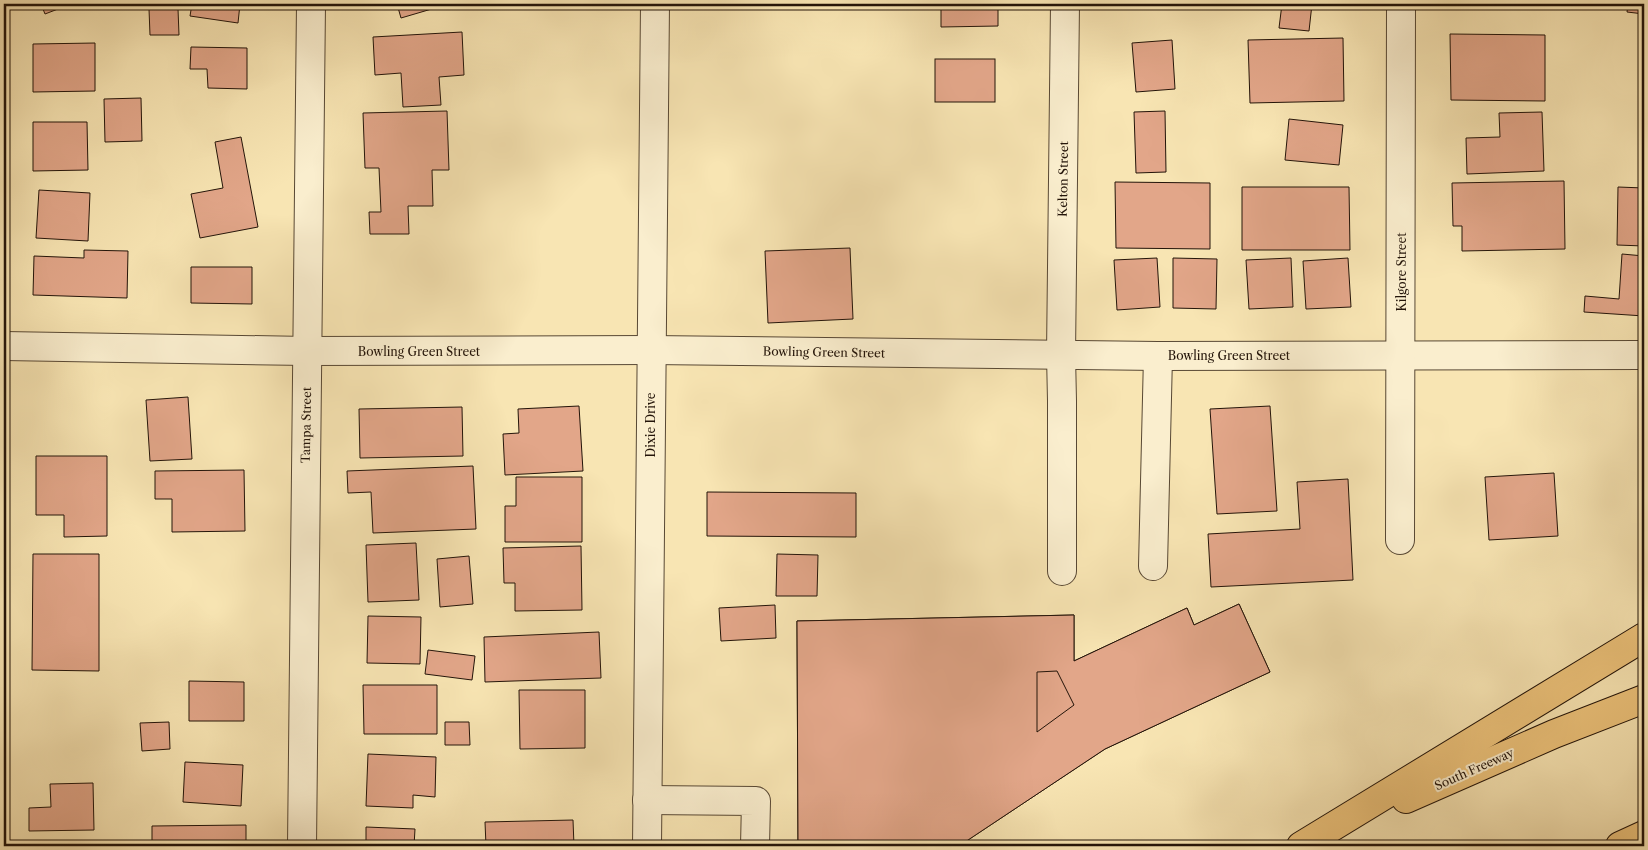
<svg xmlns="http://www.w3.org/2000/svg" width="1648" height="850" viewBox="0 0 1648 850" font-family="'Libre Caslon Text',serif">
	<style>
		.building { fill: #e2a689; stroke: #231409; fill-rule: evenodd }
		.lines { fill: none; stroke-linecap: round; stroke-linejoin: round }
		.minor-casing { stroke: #584834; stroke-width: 30 }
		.highway-casing { stroke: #231409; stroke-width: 30 }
		.minor { stroke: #faeece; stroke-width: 28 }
		.highway { stroke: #ecc27a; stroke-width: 28 }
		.labels { text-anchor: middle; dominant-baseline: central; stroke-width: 4; stroke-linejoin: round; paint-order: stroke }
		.street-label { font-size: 12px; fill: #231409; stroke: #faeece }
	</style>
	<rect width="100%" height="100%" fill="#f8e5b3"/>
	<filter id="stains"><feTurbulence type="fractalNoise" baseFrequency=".004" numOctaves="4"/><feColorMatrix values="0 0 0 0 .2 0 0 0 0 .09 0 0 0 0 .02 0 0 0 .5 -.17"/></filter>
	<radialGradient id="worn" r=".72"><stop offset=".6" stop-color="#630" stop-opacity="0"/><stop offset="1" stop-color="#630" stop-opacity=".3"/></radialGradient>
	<g class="building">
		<path d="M41 4H71L45 14Z"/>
		<path d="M192 4H240L238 23 190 16Z"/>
		<path d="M397 4H434L435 8 401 18Z"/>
		<path d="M941 4H998V26L941 27Z"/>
		<path d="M1282 4H1312L1309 31 1279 28Z"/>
		<path d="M1628 4H1644V14L1627 12Z"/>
		<path d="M149 9H178L179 35H150Z"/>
		<path d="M462 32 464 75 439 77 441 105 403 107 401 73 375 75 373 37Z"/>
		<path d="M1450 34 1545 35V101L1451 100Z"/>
		<path d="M1343 38 1344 101 1250 103 1248 40Z"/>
		<path d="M1172 40 1175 89 1136 92 1132 43Z"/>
		<path d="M95 43V91L33 92V44Z"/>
		<path d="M191 47 247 48V89L208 88 207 69H190Z"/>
		<rect x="935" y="59" width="60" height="43"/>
		<path d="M141 98 142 141 105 142 104 99Z"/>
		<path d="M447 111 449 170H432L433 206H408L409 234H370L369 212H381L379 168H365L363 113Z"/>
		<path d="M1165 111 1166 172 1136 173 1134 112Z"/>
		<path d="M1542 112 1544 171 1467 174 1466 138 1500 137 1499 113Z"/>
		<path d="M1289 119 1343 125 1339 165 1285 160Z"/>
		<path d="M33 122H87L88 170 33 171Z"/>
		<path d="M241 137 258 227 200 238 191 194 223 188 215 142Z"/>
		<path d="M1564 181 1565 249 1462 251V226H1453L1452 183Z"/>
		<path d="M1115 182 1210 183V249L1116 248Z"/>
		<path d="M1242 187H1349L1350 250H1242Z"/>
		<path d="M1618 187 1644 188V246L1617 245Z"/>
		<path d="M39 190 90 193 88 241 36 238Z"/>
		<path d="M850 248 853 319 768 323 765 251Z"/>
		<path d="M84 250 128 251 127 298 33 295 34 256 84 258Z"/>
		<path d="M1622 254 1644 256V316L1584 312 1585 296 1619 299Z"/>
		<path d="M1157 258 1160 307 1117 310 1114 260Z"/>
		<path d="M1173 258 1217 259 1216 309 1173 308Z"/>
		<path d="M1291 258 1293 307 1249 309 1246 260Z"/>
		<path d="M1348 258 1351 307 1306 309 1303 261Z"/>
		<path d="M191 267H252V304L191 303Z"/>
		<path d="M188 397 192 459 150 461 146 400Z"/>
		<path d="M579 406 583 471 505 475 503 434 519 433 518 409Z"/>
		<path d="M1270 406 1277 511 1217 514 1210 409Z"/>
		<path d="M462 407 463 456 360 458 359 409Z"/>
		<path d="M36 456H107V536L64 537V515H36Z"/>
		<path d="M473 466 476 529 373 533 371 492 348 493 347 471Z"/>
		<path d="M244 470 245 531 172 532V499H155V471Z"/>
		<path d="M1554 473 1558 536 1489 540 1485 477Z"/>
		<path d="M516 477H582V542H505V506H516Z"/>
		<path d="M1348 479 1353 580 1211 587 1208 534 1300 529 1297 482Z"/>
		<path d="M707 492 856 493V537L707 536Z"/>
		<path d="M416 543 419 600 368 602 366 545Z"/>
		<path d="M581 546 582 610 515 611V583H504L503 548Z"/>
		<path d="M33 554H99V671L32 670Z"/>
		<path d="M777 554 818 555 817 596H776Z"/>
		<path d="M469 556 473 604 440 607 437 559Z"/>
		<path d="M1239 604 1270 672 1105 749 959 846H791L798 841 797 621 1074 615V661L1187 608 1194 625ZM891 669 915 670 917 711 974 710 976 724 909 774 930 801 888 831Z"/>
		<path d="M1239 604 1270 672 1105 749 959 846H791L798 841 797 621 1074 615V661L1187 608 1194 625ZM1057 671 1074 705 1037 732V672Z"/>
		<path d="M775 605 776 638 721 641 719 608Z"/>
		<path d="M368 616 421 617 420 664 367 663Z"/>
		<path d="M599 632 601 678 485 682 484 637Z"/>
		<path d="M428 650 475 656 472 680 425 674Z"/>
		<path d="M189 681 244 682V721H189Z"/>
		<path d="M363 685H437V734H364Z"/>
		<path d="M519 690H585V748L520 749Z"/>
		<path d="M169 722 170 749 142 751 140 723Z"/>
		<path d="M445 722H469L470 745H445Z"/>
		<path d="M368 754 436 757 435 797 413 795V808L366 806Z"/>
		<path d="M185 762 243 765 241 806 183 802Z"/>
		<path d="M93 783 94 830 29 831V808L51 807 50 784Z"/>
		<path d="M573 820 574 846H486L485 822Z"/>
		<path d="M246 825V846H152V826Z"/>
		<path d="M366 827 415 829 414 846H366Z"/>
	</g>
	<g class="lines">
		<defs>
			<g id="minor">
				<path d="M4 346 307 351 651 350 1158 356 1644 355"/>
				<path d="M1400 540 1401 4"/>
				<path d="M1153 566 1158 356"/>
				<path d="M1062 571V401L1061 355 1065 4"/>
				<path d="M647 800 756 801 755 846"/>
				<path d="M302 846 311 4"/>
				<path d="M647 846 655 4"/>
			</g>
			<g id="highway">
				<path d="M1406 799 1554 734 1644 699"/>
				<path d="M1301 846 1644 637"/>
				<path d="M1620 846 1644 835"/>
			</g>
		</defs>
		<use href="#minor" class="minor-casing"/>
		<use href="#highway" class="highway-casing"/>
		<use href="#minor" class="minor"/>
		<use href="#highway" class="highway"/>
	</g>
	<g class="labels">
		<g class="street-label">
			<text transform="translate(1063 179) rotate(-89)">Kelton Street</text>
			<text transform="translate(1401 272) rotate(-90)">Kilgore Street</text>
			<text x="419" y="351">Bowling Green Street</text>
			<text transform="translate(824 352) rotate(1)">Bowling Green Street</text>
			<text x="1229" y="355">Bowling Green Street</text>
			<text transform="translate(306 425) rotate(-89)">Tampa Street</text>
			<text transform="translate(650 425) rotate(-90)">Dixie Drive</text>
			<text transform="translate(1474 769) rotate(-24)">South Freeway</text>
		</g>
	</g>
	<rect width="1648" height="850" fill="none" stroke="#f8e5b3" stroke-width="20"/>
	<rect x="5" y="5" width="1638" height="840" fill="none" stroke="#231409" stroke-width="2.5"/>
	<rect x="10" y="10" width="1628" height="830" fill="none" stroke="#231409"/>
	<rect width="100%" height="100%" filter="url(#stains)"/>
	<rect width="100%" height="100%" fill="url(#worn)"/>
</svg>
